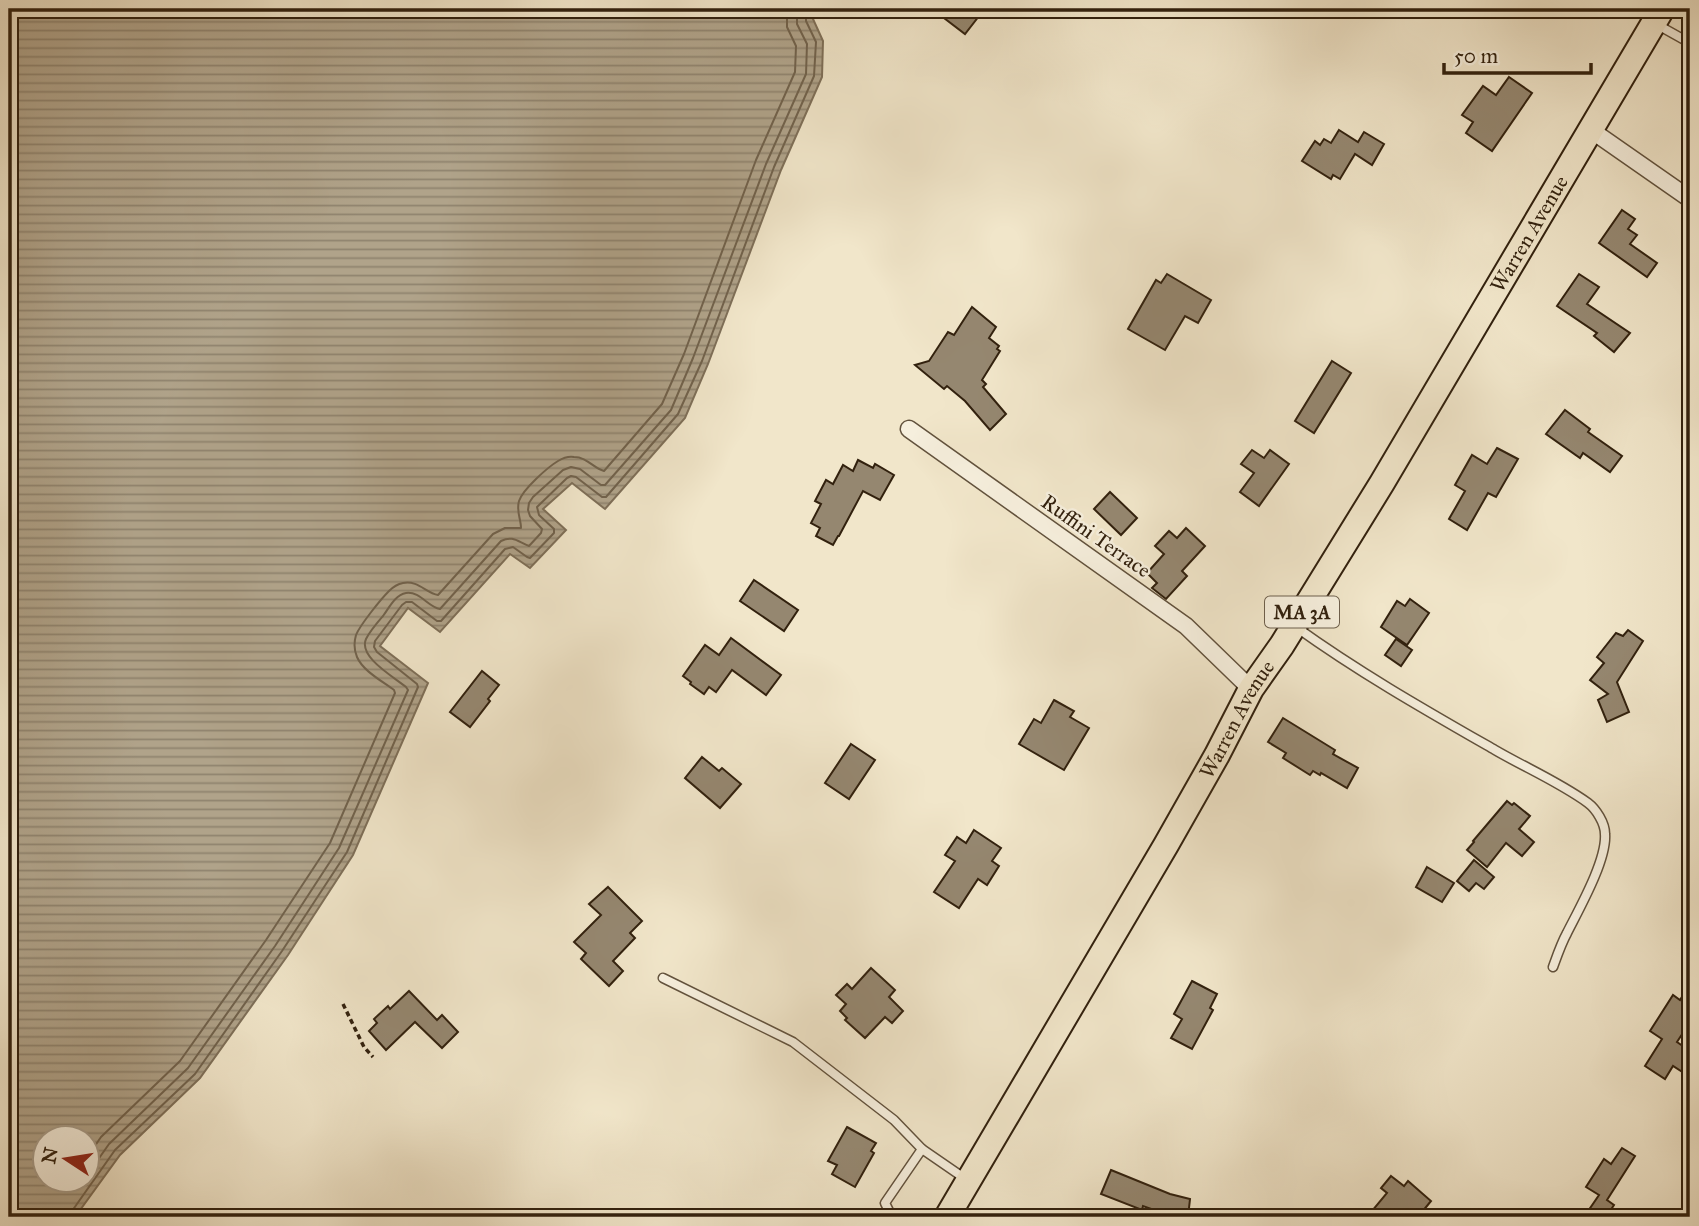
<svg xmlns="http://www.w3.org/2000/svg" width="1699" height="1226" viewBox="0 0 1699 1226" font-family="'IM FELL Great Primer',serif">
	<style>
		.water { fill: url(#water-rules); stroke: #7e6f58; stroke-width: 2; fill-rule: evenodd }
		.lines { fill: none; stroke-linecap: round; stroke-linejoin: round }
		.shore { stroke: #71624c; stroke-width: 2 }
		.building { fill: #958770; stroke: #32210e; stroke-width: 2 }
		.service-casing { stroke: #62523d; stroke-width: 11 }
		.minor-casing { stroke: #62523d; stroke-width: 19 }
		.primary-casing { stroke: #32210e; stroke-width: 28 }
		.path { stroke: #32210e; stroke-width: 3.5; stroke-dasharray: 5 3.5; stroke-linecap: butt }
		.service { stroke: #f6efdd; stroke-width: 8 }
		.minor { stroke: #f6efdd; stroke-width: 16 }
		.primary { stroke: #f1e6ca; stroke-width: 24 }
		.labels { text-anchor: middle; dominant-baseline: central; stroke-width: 5; stroke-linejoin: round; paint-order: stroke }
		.shield { fill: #f6efdd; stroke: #6d5f4c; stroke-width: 2 }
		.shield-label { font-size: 19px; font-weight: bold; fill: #32210e }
		.street-label { font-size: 21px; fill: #32210e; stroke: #f6efdd }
	</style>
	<defs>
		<pattern id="water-rules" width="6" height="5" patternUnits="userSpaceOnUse" patternTransform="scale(1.75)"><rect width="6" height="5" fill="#b0a38a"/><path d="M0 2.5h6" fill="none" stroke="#90846f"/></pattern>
	</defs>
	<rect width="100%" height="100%" fill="#f1e6ca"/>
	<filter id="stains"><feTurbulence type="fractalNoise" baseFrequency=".00286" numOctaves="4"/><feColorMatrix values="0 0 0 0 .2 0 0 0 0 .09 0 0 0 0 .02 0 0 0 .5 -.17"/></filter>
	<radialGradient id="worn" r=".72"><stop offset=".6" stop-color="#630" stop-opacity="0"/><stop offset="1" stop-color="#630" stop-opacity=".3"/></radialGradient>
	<path class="water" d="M9 9H813V19L823 41 822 77 781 170 708 364 685 418 605 509 572 483 543 509 566 530 530 568 510 554 440 632 408 608 380 646 428 683 353 855 288 955 200 1078 120 1155 75 1217H9ZM46 1138H88V1180H46Z"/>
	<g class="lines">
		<g class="shore">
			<path d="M88 1156 101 1137 180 1061 266 940 330 843 395 693 394 690C382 681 363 671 357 657 354 650 354 642 356 635 360 625 381 599 389 591 393 587 398 584 403 583 418 580 426 593 438 595L493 534 505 528H521C521 519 516 511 519 501 523 489 548 467 558 461 563 458 569 456 574 457 587 457 593 468 604 471L662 404 684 354 756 160 795 72 796 46 787 27V9"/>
			<path d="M88 1174 109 1144 188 1068 275 946 339 848 408 690 406 687C394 677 358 657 366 639 370 631 377 623 383 616 389 608 395 595 406 593 420 591 428 607 440 609L501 541C513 535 518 542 529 546L541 533 542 529 530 516 528 510 529 503 533 497 563 470 571 467 580 469 601 485H605L671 410 693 358 766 164 806 74 807 44 797 24V9"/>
			<path d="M71 1217 72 1211 115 1150 195 1074 282 951 347 852 418 687 417 684 377 652 374 647 375 641 402 605 406 602H412L437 621H441L505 549 513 547 527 557 530 558 554 533V529L539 515 537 507 567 478 571 476 576 477 602 497H606L678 414 702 361 774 167 814 76 816 42 806 21V9"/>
		</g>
	</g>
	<g class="building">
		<path d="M950 9H969L979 16 965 34 944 18Z"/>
		<path d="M1509 77 1532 93 1492 151 1466 133 1473 122 1462 115 1483 86 1496 95Z"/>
		<path d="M1339 130 1358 142 1364 132 1384 144 1372 165 1355 154 1340 179 1333 175 1331 179 1302 161 1315 141 1320 145 1324 139 1331 143Z"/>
		<path d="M1622 210 1635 219 1628 229 1637 235 1630 244 1657 263 1647 277 1599 243Z"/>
		<path d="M1167 274 1211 300 1198 323 1185 316 1165 350 1128 329 1156 280 1161 283Z"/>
		<path d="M1579 274 1599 287 1587 304 1630 333 1614 352 1594 336 1597 333 1557 306Z"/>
		<path d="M972 307 996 327 989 338 999 346 997 349 1000 351 982 380 986 384 983 387 1006 414 990 430 965 401 947 386 944 389 915 365 929 361 948 332 954 335Z"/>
		<path d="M1332 361 1351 373 1314 433 1295 421Z"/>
		<path d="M1565 410 1590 429 1588 432 1622 456 1610 472 1583 453 1580 458 1546 434Z"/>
		<path d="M1497 448 1518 459 1496 497 1488 493 1467 530 1449 519 1465 491 1455 485 1472 455 1487 464Z"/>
		<path d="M1252 450 1264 458 1270 450 1289 464 1259 506 1240 492 1254 473 1241 464Z"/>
		<path d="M858 460 873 468 875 464 894 475 880 500 863 491 839 536H838L833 545 816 536 820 528 811 523 821 504 815 501 826 480 833 484 843 465 853 471Z"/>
		<path d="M1110 492 1137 518 1121 535 1094 509Z"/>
		<path d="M1186 528 1205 546 1182 571 1187 576 1166 599 1152 588 1157 583 1147 573 1164 554 1155 546 1169 531 1177 538Z"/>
		<path d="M754 580 798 610 784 631 740 601Z"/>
		<path d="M1410 599 1429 613 1407 645 1381 627 1397 601 1405 606Z"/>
		<path d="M1628 630 1643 641 1617 682 1629 712 1607 722 1598 700 1608 694 1590 680 1604 663 1597 657 1616 633 1623 636Z"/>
		<path d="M731 638 781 675 766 695 732 670 716 692 709 687 704 694 690 684 691 682 683 676 705 645 719 655Z"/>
		<path d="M1396 639 1412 650 1401 666 1385 655Z"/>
		<path d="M482 671 499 685 488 699 490 701 470 727 450 712Z"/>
		<path d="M1054 700 1074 711 1070 717 1089 728 1064 770 1019 744 1034 719 1041 723Z"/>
		<path d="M1283 718 1335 750 1333 754 1358 768 1347 788 1321 773 1320 775 1313 771 1310 775 1283 758 1286 753 1268 742Z"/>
		<path d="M851 744 875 760 849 799 825 783Z"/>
		<path d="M702 757 719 771 722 768 741 784 720 808 685 778Z"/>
		<path d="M1507 801 1512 805 1514 803 1530 816 1519 829 1534 842 1522 856 1506 843 1487 867 1467 850 1474 842 1473 841Z"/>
		<path d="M974 830 1001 848 992 861 999 866 987 885 978 879 959 908 934 892 955 861 945 855 957 837 966 843Z"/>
		<path d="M1474 860 1494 877 1484 889 1476 883 1469 891 1457 881Z"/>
		<path d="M1427 867 1454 883 1442 902 1416 887Z"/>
		<path d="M608 887 642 921 630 933 635 938 613 961 623 971 609 986 581 959 586 953 574 942 601 915 589 904Z"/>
		<path d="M871 968 895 990 889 997 903 1011 892 1023 885 1017 865 1038 845 1020 847 1018 840 1011 846 1004 836 995 847 984 852 989Z"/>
		<path d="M1192 981 1217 994 1210 1008 1213 1010 1192 1049 1171 1038 1182 1019 1174 1014Z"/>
		<path d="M1690 984V1022L1677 1042 1690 1051V1077L1673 1066 1665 1079 1645 1066 1662 1039 1650 1031 1673 995 1680 1000Z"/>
		<path d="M409 991 437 1020 442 1015 458 1032 442 1048 415 1022 386 1050 369 1031 377 1023 374 1019 388 1006 390 1009Z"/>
		<path d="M847 1127 876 1143 871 1151 874 1153 855 1187 832 1174 837 1165 828 1161Z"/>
		<path d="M1622 1148 1635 1156 1607 1200 1614 1205 1606 1217H1584L1599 1195 1586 1187 1604 1159 1611 1164Z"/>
		<path d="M1111 1170 1170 1194 1190 1199 1188 1217H1174L1143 1206 1142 1210 1101 1194Z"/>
		<path d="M1391 1176 1404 1186 1408 1181 1431 1201 1418 1217H1367L1387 1193 1381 1188Z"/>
	</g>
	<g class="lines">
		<defs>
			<g id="service">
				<path d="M1656 24 1690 43"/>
				<path d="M1296 627C1360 673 1427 711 1495 750 1526 768 1559 782 1588 803 1596 809 1605 823 1605 834 1607 860 1579 909 1567 933 1561 944 1557 956 1553 967"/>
				<path d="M663 978 793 1042 894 1120 922 1149"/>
				<path d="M892 1217 885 1203 922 1149 967 1180"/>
			</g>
			<g id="minor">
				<path d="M1591 130 1690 199"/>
				<path d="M909 429 1186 626 1251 689"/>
			</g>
			<g id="primary">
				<path id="s1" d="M947 1217 1166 845 1217 755 1251 689 1282 645 1382 483 1662 9"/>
			</g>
		</defs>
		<use href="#service" class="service-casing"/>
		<use href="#minor" class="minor-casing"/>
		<use href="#primary" class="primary-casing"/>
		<path class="path" d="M343 1004 364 1047 373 1057"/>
		<use href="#service" class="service"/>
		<use href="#minor" class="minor"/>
		<use href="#primary" class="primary"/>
	</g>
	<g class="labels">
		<rect class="shield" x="1265" y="596.5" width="74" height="31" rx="5"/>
		<g class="shield-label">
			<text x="1302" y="612">MA 3A</text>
		</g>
		<g class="street-label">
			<text stroke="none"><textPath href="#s1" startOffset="1143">Warren Avenue</textPath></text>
			<text transform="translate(1096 536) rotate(35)">Ruffini Terrace</text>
			<text stroke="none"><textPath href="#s1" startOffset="576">Warren Avenue</textPath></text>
		</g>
	</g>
	<rect width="1699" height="1226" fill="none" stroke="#f1e6ca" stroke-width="35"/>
	<rect x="10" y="10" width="1678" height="1205" fill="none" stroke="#32210e" stroke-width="3.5"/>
	<rect x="18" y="18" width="1664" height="1191" fill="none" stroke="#32210e" stroke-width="2"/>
	<g transform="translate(66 1159) rotate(282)"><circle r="33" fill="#f6efdd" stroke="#a89d8a" stroke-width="2"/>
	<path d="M0-5L12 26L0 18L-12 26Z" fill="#8f2418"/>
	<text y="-10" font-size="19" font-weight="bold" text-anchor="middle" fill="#32210e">N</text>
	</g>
	<path d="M1444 63v10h147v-10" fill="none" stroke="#32210e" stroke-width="3.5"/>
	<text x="1454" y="63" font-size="21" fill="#32210e" stroke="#f6efdd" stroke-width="5" paint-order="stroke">50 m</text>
	<rect width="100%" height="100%" filter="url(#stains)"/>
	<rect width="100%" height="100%" fill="url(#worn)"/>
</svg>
